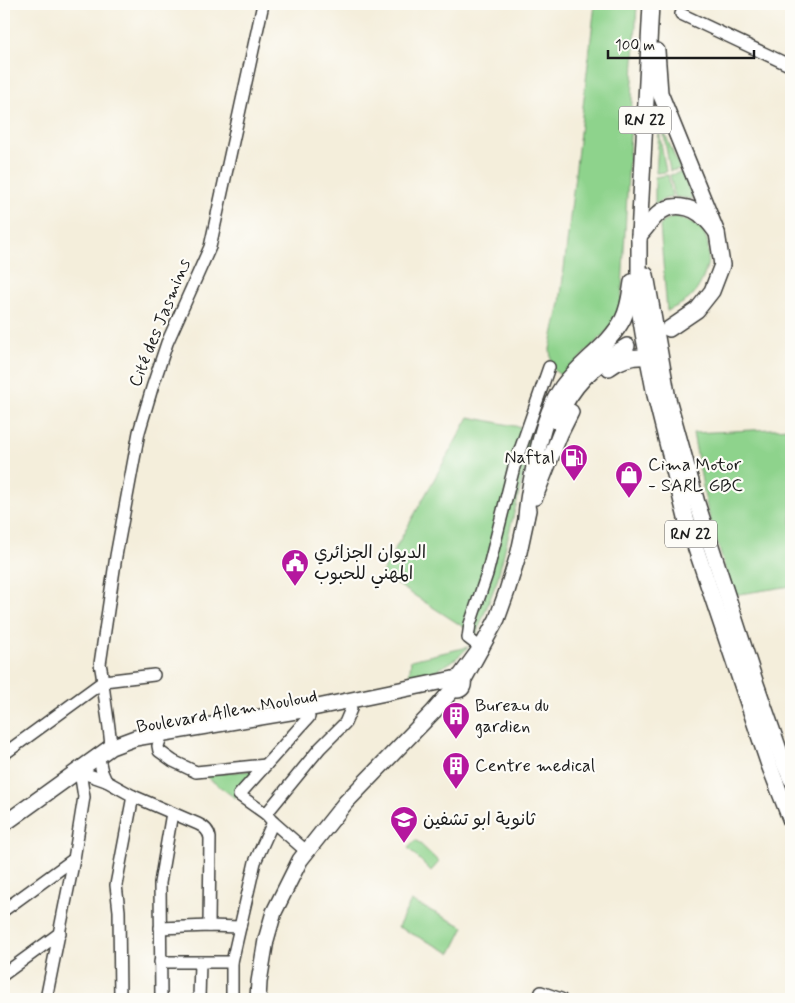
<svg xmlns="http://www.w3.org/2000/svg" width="795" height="1003" viewBox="0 0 795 1003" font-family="Mynerve,'Playpen Sans Arabic',sans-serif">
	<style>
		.green { fill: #8ed38c; stroke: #557854 }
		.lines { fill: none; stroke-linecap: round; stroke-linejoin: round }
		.minor-casing { stroke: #3c3c39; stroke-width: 14 }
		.major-casing { stroke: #3c3c39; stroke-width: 18 }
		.minor { stroke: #fff; stroke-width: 11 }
		.major { stroke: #fff; stroke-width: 15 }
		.labels { text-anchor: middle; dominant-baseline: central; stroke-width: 4.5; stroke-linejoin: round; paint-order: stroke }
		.shield { fill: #fdfcf7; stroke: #605f5e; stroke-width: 1 }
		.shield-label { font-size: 16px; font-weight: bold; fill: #1c1c1c }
		.street-label { font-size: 18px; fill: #1c1c1c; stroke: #fdfcf7 }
		.poi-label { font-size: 18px; fill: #1c1c1c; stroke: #fdfcf7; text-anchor: start }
	</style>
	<rect width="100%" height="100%" fill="#fdfcf7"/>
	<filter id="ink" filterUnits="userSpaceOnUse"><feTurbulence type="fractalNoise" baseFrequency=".02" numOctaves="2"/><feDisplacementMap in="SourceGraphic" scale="10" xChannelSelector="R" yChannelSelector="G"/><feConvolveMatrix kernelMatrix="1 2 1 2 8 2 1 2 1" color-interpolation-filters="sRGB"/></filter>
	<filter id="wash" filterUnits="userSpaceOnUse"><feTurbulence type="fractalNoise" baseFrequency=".0096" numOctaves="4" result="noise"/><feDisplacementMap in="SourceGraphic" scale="20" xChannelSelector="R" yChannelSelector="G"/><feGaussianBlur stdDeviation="1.12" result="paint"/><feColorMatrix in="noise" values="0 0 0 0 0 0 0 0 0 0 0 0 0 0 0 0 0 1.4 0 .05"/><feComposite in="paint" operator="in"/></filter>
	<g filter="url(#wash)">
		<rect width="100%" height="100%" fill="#f4eedb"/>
		<g class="green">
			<path d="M595 4H637L621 309 608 330 562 376 552 369 550 349 560 303Z"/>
			<path d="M663 129 680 169 670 171Z"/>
			<path d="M659 131 666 172 656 173Z"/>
			<path d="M682 172 693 199 675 197 670 175Z"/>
			<path d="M668 175 672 197 662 200 655 205V177Z"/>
			<path d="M675 216C683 219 693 222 700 228 717 245 706 282 691 297 685 303 675 307 667 311L660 226 664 221Z"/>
			<path d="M469 417 535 430 497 581 476 635 381 574Z"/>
			<path d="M791 428V586L733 595 707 508 693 433Z"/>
			<path d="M468 647C456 662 428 677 409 678L411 660Z"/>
			<path d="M256 770 235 798 204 775Z"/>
			<path d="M416 840 439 862 431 871 408 848Z"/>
			<path d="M411 901 464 927 451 953 398 927Z"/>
		</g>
	</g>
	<g filter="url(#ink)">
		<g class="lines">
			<defs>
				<g id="minor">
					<path d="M681 14 791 66"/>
					<path d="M481 648 468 638 470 624 487 574 514 467 549 367"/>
					<path d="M160 740 158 746 159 751 173 761 196 772 266 765"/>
					<path d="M111 747C110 731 107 715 105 699 103 687 103 676 100 664L116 556 139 432 152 388 167 343 210 247 263 4"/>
					<path d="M4 754 104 681 154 675"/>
					<path d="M100 763 102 772 106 781"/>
					<path d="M86 774 106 781 133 796 198 824C205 827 209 831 210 838L209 926"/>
					<path d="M266 814 320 748 345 723 351 709"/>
					<path d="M306 851 273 822 266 814 239 795 309 717"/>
					<path d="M4 910 74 859"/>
					<path d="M160 928 209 926 240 927"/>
					<path d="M160 962H232"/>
					<path d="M4 974 60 933"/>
					<path d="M46 999 74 859 84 797 81 778"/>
					<path d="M120 999 119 911 116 885 133 796"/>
					<path d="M161 999 160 883 172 813"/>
					<path d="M199 999 200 962"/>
					<path d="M232 999V962L255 862 273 822"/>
					<path d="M539 999 541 992 561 999"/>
				</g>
				<g id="major">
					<path d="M651 4 639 236V295L640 314 643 333 655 395 687 522 769 765 791 821"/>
					<path d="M657 51 660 93 717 233 722 265 712 291 697 310 669 329"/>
					<path d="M639 239V236C645 229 651 221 657 215 670 202 692 205 704 218 709 222 713 228 717 233"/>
					<path d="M646 275 668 399 697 503 755 681 783 761 791 779"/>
					<path d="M609 368C621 359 633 356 648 357"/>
					<path d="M556 421C573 384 592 366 627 346"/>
					<path d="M535 497 560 434 571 412"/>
					<path d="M526 518C527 499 531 481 535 462 541 436 547 409 562 387 580 362 609 346 623 319 629 307 630 294 632 282"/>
					<path d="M451 686C456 693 465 690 463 681L497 619 507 591 519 552 528 510"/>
					<path d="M4 824 111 747 135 738 308 709 453 679 459 678 481 648"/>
					<path d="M258 999 259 982 266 940 274 912 300 860 346 802 434 711 453 689"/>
				</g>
			</defs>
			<use href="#minor" class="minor-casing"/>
			<use href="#major" class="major-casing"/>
			<use href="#minor" class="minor"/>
			<use href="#major" class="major"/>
		</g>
	</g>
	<defs>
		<symbol id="fuel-pin" viewBox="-11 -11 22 30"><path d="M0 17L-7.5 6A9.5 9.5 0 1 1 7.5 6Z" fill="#b5179e" stroke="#fdfcf7"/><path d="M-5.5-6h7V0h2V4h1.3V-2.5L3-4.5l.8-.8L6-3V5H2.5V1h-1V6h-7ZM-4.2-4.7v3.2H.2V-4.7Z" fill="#fff"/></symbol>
		<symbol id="shop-pin" viewBox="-11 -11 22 30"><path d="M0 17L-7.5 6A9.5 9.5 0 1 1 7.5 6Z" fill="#b5179e" stroke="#fdfcf7"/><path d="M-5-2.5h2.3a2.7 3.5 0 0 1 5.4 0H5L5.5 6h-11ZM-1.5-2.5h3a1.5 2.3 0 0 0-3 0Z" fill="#fff"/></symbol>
		<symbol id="civic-pin" viewBox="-11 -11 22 30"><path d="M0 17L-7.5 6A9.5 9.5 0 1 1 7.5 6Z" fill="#b5179e" stroke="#fdfcf7"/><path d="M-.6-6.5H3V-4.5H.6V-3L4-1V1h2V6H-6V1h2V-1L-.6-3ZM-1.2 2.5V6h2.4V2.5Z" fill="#fff"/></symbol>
		<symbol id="building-pin" viewBox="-11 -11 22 30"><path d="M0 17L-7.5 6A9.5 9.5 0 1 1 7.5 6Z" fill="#b5179e" stroke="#fdfcf7"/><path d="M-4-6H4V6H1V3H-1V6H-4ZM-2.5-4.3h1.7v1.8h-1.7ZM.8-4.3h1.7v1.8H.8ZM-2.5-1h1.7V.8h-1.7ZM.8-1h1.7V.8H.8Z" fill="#fff"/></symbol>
		<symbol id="school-pin" viewBox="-11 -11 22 30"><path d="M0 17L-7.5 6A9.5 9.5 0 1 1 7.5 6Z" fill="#b5179e" stroke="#fdfcf7"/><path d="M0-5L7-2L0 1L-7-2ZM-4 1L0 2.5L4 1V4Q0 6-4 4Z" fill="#fff"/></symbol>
	</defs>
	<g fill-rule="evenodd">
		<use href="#fuel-pin" x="558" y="442" width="32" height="43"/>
		<use href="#shop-pin" x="613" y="459" width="32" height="43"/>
		<use href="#civic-pin" x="279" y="547" width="32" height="43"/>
		<use href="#building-pin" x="440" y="700" width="32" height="43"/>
		<use href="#building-pin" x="440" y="750" width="32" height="43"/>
		<use href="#school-pin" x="388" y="804" width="32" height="43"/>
	</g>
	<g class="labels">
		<g class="shield">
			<rect x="619" y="106.5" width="52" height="27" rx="4"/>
			<rect x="665" y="520.5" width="52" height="27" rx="4"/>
		</g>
		<g class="shield-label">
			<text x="645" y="120">RN 22</text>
			<text x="691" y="534">RN 22</text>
		</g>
		<g class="street-label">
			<text transform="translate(160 323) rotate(-68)">Cité des Jasmins</text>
			<text transform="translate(227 712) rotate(-10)">Boulevard Allem Mouloud</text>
		</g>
		<g class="poi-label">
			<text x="555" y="458" text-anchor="end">Naftal</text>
			<text x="648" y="465">Cima Motor<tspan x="648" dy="21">- SARL GBC</tspan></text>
			<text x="314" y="553">الديوان الجزائري<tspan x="314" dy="21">المهني للحبوب</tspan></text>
			<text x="475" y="706">Bureau du<tspan x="475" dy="21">gardien</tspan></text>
			<text x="475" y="766">Centre medical</text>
			<text x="423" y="820">ثانوية ابو تشفين</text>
		</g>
	</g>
	<rect width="795" height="1003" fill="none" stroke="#fdfcf7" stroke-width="20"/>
	<path d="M608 50v8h146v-8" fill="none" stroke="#1c1c1c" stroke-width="2.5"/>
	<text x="615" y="50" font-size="15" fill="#1c1c1c" stroke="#fdfcf7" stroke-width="4" paint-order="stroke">100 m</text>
</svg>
